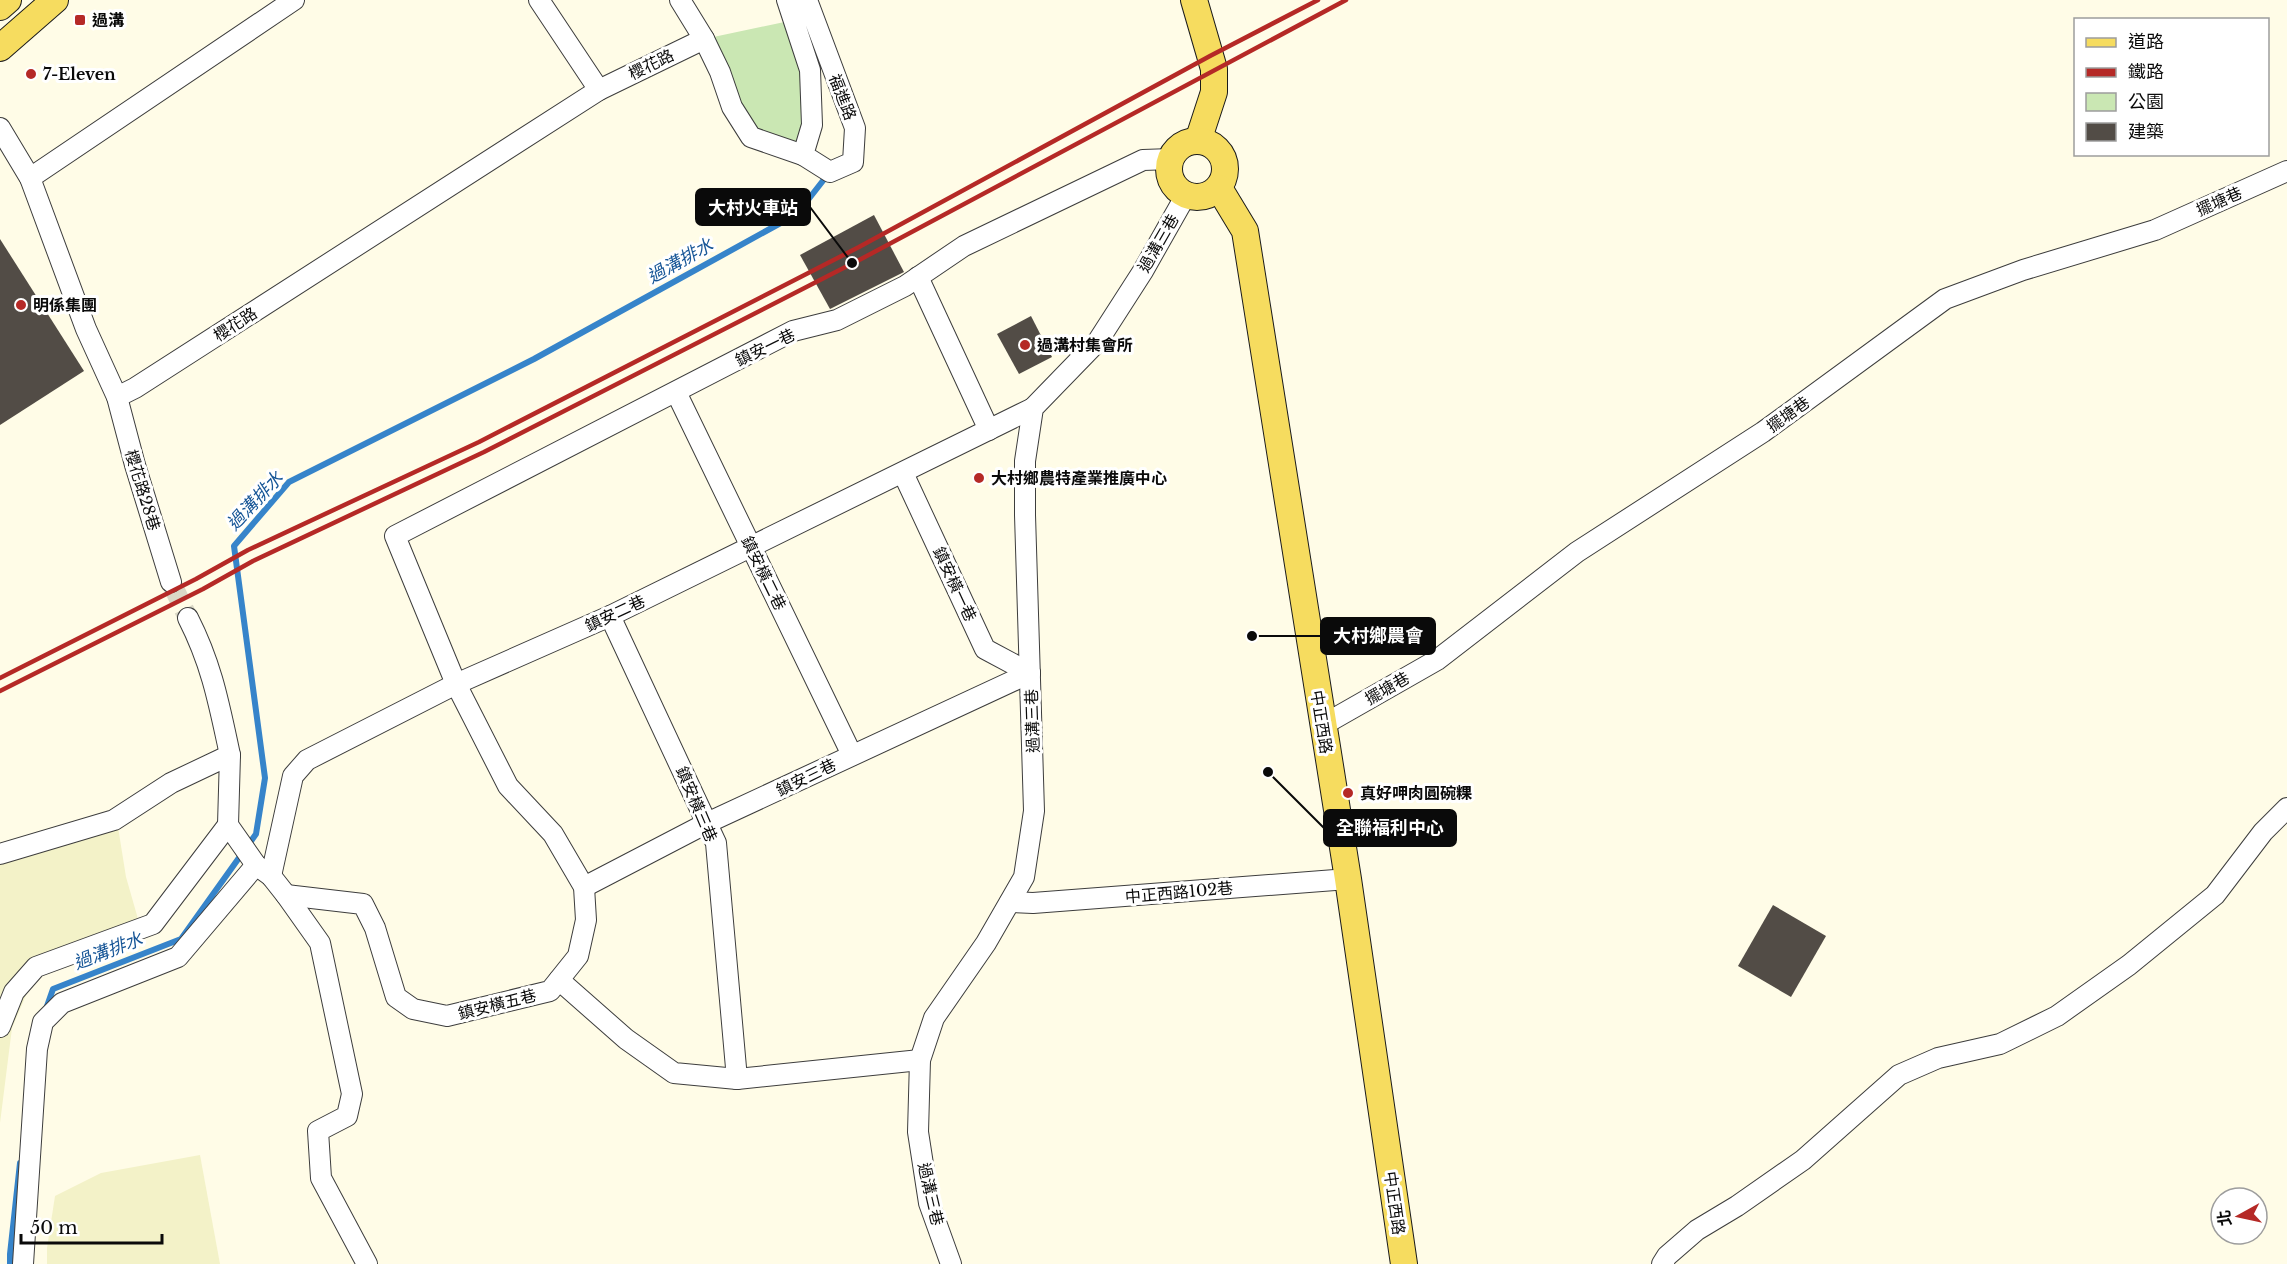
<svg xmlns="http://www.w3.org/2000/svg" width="2287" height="1264" viewBox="0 0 2287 1264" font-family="'Libre Baskerville','Noto Sans TC',serif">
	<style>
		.farmland { fill: #f3f2c8 }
		.green { fill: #cae7b3 }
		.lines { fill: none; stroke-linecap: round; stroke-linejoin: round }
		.stream { stroke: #3684ca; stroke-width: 6 }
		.building { fill: #524c46 }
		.minor-tunnel { stroke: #dad8c6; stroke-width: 20; stroke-dasharray: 20 10; stroke-linecap: butt }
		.minor-casing { stroke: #3d3d3d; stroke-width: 22 }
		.major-casing { stroke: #1b1b1b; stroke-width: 28 }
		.minor { stroke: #fff; stroke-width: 20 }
		.major { stroke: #f6dc5f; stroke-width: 26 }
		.rail { stroke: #b52926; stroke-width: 4.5 }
		.poi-dot { fill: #b52926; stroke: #fff; stroke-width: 2 }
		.labels { text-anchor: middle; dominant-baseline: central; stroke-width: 6; stroke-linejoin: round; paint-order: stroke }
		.poi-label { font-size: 16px; font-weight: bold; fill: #0a0a0a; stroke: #fff; text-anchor: start }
		.street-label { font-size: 16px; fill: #0a0a0a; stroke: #fff }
		.water-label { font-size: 18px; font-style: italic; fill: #175697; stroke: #fff }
		.leader { fill: none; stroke: #0a0a0a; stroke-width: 2 }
		.callout-dot { fill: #0a0a0a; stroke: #fff; stroke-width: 2 }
		.callout { fill: #0a0a0a; stroke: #0a0a0a; stroke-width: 2 }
		.callout-label { font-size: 18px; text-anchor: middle; font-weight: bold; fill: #fff }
	</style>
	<rect width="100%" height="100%" fill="#fffce7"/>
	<g class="farmland">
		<path d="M118 827 126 877 142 933 36 972 12 1028 0 1123V860Z"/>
		<path d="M200 1155 220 1264H47V1248L55 1196 101 1173Z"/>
	</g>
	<path class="green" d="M794 20 812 125 803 155 751 137 704 39Z"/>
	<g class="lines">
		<g class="stream">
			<path d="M46 1009 53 989 181 939 256 834 265 778 234 546 289 482 534 359 797 214 829 173"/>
			<path d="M10 1264V1254L20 1163"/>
		</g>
	</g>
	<g class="building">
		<path d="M874 215 904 272 830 309 800 255Z"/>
		<path d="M0 239 84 371 0 425Z"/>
		<path d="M1031 316 1052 357 1019 374 997 334Z"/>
		<path d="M1773 905 1826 936 1791 997 1738 966Z"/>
	</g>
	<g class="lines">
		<path class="minor-tunnel" d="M171 582 188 618"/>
		<defs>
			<g id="minor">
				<path d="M539 0 599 90"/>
				<path d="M680 0 704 39 720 72 732 107 751 137 803 155"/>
				<path d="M787 0 810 70 812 125 803 155 830 172 853 162 855 128 807 0"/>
				<path d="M0 128 30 178 86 329 117 397 135 465 171 582"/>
				<path d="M30 178 294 0"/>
				<path d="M918 277 989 430"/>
				<path d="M676 392 852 755"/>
				<path d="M117 397 135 388 599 90 704 39"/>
				<path d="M903 473 985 649 1030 673"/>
				<path d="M610 616 716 843 737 1079"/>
				<path d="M188 618C212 665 219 704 230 755"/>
				<path d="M1323 725 1437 660 1577 552 1763 432 1945 299 2023 270 2155 230 2287 171"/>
				<path d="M0 854 114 820 171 783 230 755 228 825 256 865 271 876 286 895 320 943 352 1094 347 1116 318 1131 321 1178 367 1264"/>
				<path d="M271 876 293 776 307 760 456 684 610 616 1033 408"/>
				<path d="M584 887 707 823 1030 673"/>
				<path d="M286 895 363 904 375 928 396 997 413 1009 447 1016 550 991 578 956 586 920 584 887 553 834 508 786 456 684 395 536 793 331 837 320 905 286 964 246 1143 160 1171 159"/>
				<path d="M1010 902 1033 903 1348 879"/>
				<path d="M559 980 626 1039 674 1073 737 1079 920 1060"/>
				<path d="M0 1027 14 992 36 967 153 924 228 825"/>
				<path d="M23 1264 37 1049 43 1022 62 1003 178 957 256 865"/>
				<path d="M951 1264 929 1203 918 1132 920 1060 934 1018 986 943 1024 877 1034 811 1025 515V461L1033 408 1098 341 1143 271 1186 195"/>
				<path d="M1662 1264 1667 1256 1697 1230 1737 1206 1803 1160 1899 1075 1938 1058 2000 1044 2057 1016 2129 965 2215 895 2263 832 2287 808"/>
			</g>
			<g id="major">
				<path d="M1194 0 1214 69V92L1198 141"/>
				<path d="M0 7 8 0"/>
				<path d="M0 48 55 0"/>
				<circle cx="1197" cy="169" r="28"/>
				<path d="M1219 188 1245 231 1348 879 1404 1264"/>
			</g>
		</defs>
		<use href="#minor" class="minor-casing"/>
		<use href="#major" class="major-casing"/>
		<use href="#minor" class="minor"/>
		<use href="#major" class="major"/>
		<g class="rail">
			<path d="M0 678 196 579 248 550 479 442 859 247 1210 56 1318 0"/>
			<path d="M0 691 203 589 253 561 484 452 863 258 1346 0"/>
		</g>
	</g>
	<g class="poi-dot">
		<rect x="74" y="14" width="12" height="12" rx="3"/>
		<circle cx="31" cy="74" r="6"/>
		<circle cx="21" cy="305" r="6"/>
		<circle cx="1025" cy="345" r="6"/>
		<circle cx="979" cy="478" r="6"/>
		<circle cx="1348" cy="793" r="6"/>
	</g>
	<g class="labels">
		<g class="poi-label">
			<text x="92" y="20">過溝</text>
			<text x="43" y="74">7-Eleven</text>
			<text x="33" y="305">明係集團</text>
			<text x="1037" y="345">過溝村集會所</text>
			<text x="991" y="478">大村鄉農特產業推廣中心</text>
			<text x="1360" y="793">真好呷肉圓碗粿</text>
		</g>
		<g class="street-label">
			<text transform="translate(651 64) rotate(-26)">櫻花路</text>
			<text transform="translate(843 97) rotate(69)">福進路</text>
			<text transform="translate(2219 201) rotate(-24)">擺塘巷</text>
			<text transform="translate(1158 243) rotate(-60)">過溝三巷</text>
			<text transform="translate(235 324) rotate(-33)">櫻花路</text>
			<text transform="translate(765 347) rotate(-26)">鎮安一巷</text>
			<text transform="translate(1788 414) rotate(-36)">擺塘巷</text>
			<text transform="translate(143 490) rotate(73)">櫻花路28巷</text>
			<text transform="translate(764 573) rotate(64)">鎮安橫二巷</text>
			<text transform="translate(955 584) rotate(65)">鎮安橫一巷</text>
			<text transform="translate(615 613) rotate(-25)">鎮安二巷</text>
			<text transform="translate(1387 688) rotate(-30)">擺塘巷</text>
			<text transform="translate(1032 721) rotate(-92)">過溝三巷</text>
			<text transform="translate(1322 722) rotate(81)">中正西路</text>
			<text transform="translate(806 777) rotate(-26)">鎮安三巷</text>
			<text transform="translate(697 804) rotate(67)">鎮安橫三巷</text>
			<text transform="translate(1179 892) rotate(-5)">中正西路102巷</text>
			<text transform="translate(497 1004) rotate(-14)">鎮安橫五巷</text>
			<text transform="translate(931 1194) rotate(77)">過溝三巷</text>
			<text transform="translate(1395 1203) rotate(82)">中正西路</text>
		</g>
		<g class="water-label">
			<text transform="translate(680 261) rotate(-29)">過溝排水</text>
			<text transform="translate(255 501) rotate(-47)">過溝排水</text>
			<text transform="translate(108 951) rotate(-21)">過溝排水</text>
		</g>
	</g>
	<path class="leader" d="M852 263L810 207M1252 636L1321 636M1268 772L1324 828"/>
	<g class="callout-dot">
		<circle cx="852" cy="263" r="6"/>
		<circle cx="1252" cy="636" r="6"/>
		<circle cx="1268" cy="772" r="6"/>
	</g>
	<g class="callout">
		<rect x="696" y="189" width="114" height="36" rx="6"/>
		<rect x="1321" y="618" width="114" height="36" rx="6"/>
		<rect x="1324" y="810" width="132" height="36" rx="6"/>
	</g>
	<g class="callout-label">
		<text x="753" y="214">大村火車站</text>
		<text x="1378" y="642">大村鄉農會</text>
		<text x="1390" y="834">全聯福利中心</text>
	</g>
	<rect x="2074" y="18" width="195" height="138" fill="#ffffff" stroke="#9d9d9d" stroke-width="1.5"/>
	<rect x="2086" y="38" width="30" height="9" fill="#f6dc5f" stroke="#9d9d9d" stroke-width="1.5"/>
	<text x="2128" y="48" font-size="18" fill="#0a0a0a">道路</text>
	<rect x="2086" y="68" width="30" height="9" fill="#b52926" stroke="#9d9d9d" stroke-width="1.5"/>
	<text x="2128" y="78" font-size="18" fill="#0a0a0a">鐵路</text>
	<rect x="2086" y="93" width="30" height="18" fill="#cae7b3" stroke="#9d9d9d" stroke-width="1.5"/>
	<text x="2128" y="108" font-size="18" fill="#0a0a0a">公園</text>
	<rect x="2086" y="123" width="30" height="18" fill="#524c46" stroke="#9d9d9d" stroke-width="1.5"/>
	<text x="2128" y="138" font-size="18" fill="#0a0a0a">建築</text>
	<g transform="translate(2239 1216) rotate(262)"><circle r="28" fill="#ffffff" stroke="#9d9d9d" stroke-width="1.5"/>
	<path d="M0-4.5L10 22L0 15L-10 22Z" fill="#b52926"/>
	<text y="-9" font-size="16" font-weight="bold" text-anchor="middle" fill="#0a0a0a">北</text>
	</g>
	<path d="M21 1234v9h141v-9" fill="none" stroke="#0a0a0a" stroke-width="3"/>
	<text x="30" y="1234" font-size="18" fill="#0a0a0a" stroke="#ffffff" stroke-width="4.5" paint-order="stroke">50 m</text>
</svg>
